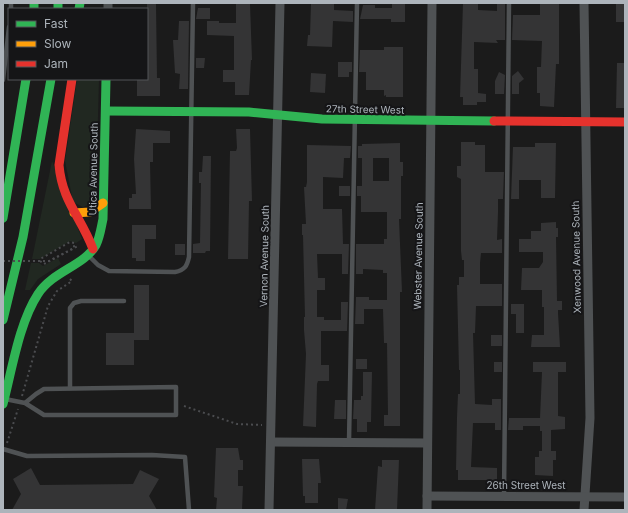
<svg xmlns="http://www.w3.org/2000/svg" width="628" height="513" viewBox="0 0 628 513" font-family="Inter,sans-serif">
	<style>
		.green { fill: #212821 }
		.building { fill: #343435; fill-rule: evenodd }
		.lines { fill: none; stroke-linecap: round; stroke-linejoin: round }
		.path { stroke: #4b4c4f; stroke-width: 2; stroke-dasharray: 2 3; stroke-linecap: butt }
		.lane { stroke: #4f5254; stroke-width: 4.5 }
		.street { stroke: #4f5254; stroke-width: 9 }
		.fast { stroke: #30b455; stroke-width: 9 }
		.slow { stroke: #ff9f0a; stroke-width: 9 }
		.jam { stroke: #e5322d; stroke-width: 9 }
		.path-bridge { stroke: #4b4c4f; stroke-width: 2; stroke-dasharray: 2 3; stroke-linecap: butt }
		.labels { text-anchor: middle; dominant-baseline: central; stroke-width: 4; stroke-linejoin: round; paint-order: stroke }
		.street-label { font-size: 10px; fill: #adb4bb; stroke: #151517 }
	</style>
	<rect width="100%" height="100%" fill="#1b1b1b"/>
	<g class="green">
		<path d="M77 79H99L96 191 90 204 83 207 73 202 65 161Z"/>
		<path d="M52 161 82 239 76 243 70 241 40 259H32Z"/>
		<path d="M58 258 61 264 38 279 30 290H25L31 263H39L43 266Z"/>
	</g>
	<g class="building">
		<path d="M392 3H405V22H391V19H360L363 5H375V8H392Z"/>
		<path d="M463 3H478V10L497 11V3H505V40H496L498 43 474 42V69H478V93L486 94V102H477V105H463V97H460Z"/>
		<path d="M540 3H559V64H556L554 107 540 106V93H537V67H541L542 41 512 40 513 15H540Z"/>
		<rect x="616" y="3" width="9" height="19"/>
		<path d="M147 4H156L157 78H160V96H137V80L147 79Z"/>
		<path d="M236 4H250L252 60H251L249 95H235V82H223V70H234V36L207 35V21H219V23H236Z"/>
		<path d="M311 4H334V10L353 11V22L333 21 332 47 307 46 308 35H310Z"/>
		<path d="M198 8H210V19H196Z"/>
		<path d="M179 21H189L188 89H179L180 74 175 73 173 40H178Z"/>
		<path d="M384 47H403V97H386V95L384 96V90H366V72H359L360 50H384Z"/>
		<path d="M196 58H205L204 68H196Z"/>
		<path d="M338 62H352V72H349V77H338Z"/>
		<path d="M617 63H625V108H616Z"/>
		<path d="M518 71 524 79 519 83V94H512V76Z"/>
		<path d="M499 72 505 75 504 94H495V81Z"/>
		<path d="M311 73 326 74 325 93 310 92Z"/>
		<path d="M136 129 170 131V143H153V162H150L151 209H129V198H132V194H136L134 159Z"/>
		<path d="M236 129H250L252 201H249L248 259H228L230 151H236L237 148Z"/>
		<path d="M461 142H475V145H485V172H504L503 199H498V212L497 240 502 239V253H481L480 263V284H502V306H476L475 333H473L475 404 492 405V399H501V430H495V423H473L471 467 497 468V480H458V470H456L457 417 458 394H460V370H459L457 285H459V277H464V260H462L461 251V179L457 177V166H461Z"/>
		<path d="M400 143V162H403V176H401V219H399L402 292H400V426H384V415H388L387 343H384L383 309H364V324H355L356 297H369V300H387V273H383V270L363 269V274H356V244H384V239H387V212H361V196H357V186H362V158H358V146H362V144ZM373 158H389V181H373Z"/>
		<path d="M535 143H556L555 198H541V180H519V199H511L513 147H535Z"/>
		<path d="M307 145 351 146 350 158H344L343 178 323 177V209H342L343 244H349L348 274H342V254H317L318 278H325V290H317V317H324V320H341V302H348L347 331H321V365H329V381H318L317 384 316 427 303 426 306 354 304 330V317H305L303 235H302V224H306L304 187H306L307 182Z"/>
		<path d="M203 156H211L210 251H206L205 253H193V244L200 243 201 183H199V172H202Z"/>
		<rect x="339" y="186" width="11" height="10"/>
		<path d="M556 222V228H558V237H556L557 301H562V310H558V313L560 347H531L532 335H544V307H542V290H521L522 268H539L543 262V252H519V239H531V231H541V223Z"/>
		<path d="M132 225H156V239H145V261H136V258H132Z"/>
		<rect x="175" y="244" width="10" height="11"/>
		<rect x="134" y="285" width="15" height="55"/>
		<path d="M511 304H524V333H516V314H511Z"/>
		<rect x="106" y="333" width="28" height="32"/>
		<rect x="491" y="335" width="11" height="11"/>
		<rect x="356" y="359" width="11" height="10"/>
		<rect x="494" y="362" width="8" height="10"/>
		<path d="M533 362H566V372H558V416L565 417V429L551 430V451H556V460H553V476L535 475V457H539V451H542V431H540V426H523V430H508L509 418H540L542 372H533Z"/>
		<path d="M363 372H372L371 422H367V432H357V419H353L354 400H361V396H363Z"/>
		<path d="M335 400H346V419H334Z"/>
		<path d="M216 448H238L240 460H243V470H238V486H243L242 510H216L217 498 214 497Z"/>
		<path d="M302 459H319L321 483H318V503H305V496H303Z"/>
		<path d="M382 460H399L397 510H375L378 466 382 467Z"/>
		<path d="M31 468 40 485 133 484 140 470 159 479 149 496 157 510H12L21 494 13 479Z"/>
		<path d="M338 498 348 499 346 510H338Z"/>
	</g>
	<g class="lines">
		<g class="path">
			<path d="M74 243 70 242 42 258 40 261 44 264 78 246"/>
			<path d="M22 396 48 306 57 291 72 281 70 279"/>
			<path d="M184 406 237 424 262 425"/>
			<path d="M7 443 18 409"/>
		</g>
		<g class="lane">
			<path d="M11 9V3"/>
			<path d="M3 80 9 27"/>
			<path d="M89 256 98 265 109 271 175 272C185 270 187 266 189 257L193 3"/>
			<path d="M70 388V308L74 303 81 301H124"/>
			<path d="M5 399 25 403 44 415H176V387L44 389 36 394 25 403"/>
			<path d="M349 442 357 3"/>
			<path d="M3 449 27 456 152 455 185 457 189 510"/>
			<path d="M504 496 509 3"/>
		</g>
		<g class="street">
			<path d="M584 3 590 418 584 510"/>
			<path d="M108 9V3"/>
			<path d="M271 442 427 443"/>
			<path d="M427 496 625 497"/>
			<path d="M269 510 280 3"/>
			<path d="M427 510 432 3"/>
		</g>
		<g class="fast">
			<path d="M34 3V9"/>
			<path d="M58 3V9"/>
			<path d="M79 9 80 3"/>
			<path d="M106 111 249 112 322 119 494 121"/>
			<path d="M3 218 26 79"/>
			<path d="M3 320 23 237 51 79"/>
			<path d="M3 404C12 370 19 323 38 294 53 271 84 266 96 245 100 237 101 228 103 219L106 79"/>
		</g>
		<path class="slow" d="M74 213 90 212 103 203"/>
		<g class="jam">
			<path d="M72 79 59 165C62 201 81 217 93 249"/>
			<path d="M494 121 625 122"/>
		</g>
		<path class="path-bridge" d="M3 261H49L74 248V243"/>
	</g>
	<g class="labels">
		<g class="street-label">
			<text transform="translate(365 109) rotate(1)">27th Street West</text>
			<text transform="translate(93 169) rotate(-89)">Utica Avenue South</text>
			<text transform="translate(264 256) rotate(-89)">Vernon Avenue South</text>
			<text transform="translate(418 256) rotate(-89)">Webster Avenue South</text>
			<text transform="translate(576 257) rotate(-91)">Xenwood Avenue South</text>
			<text x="526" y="485">26th Street West</text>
		</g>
	</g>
	<rect width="628" height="513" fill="none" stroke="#adb4bb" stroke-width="8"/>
	<rect x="8" y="8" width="140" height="72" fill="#151517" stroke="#525559"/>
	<rect x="16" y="21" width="20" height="6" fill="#30b455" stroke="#525559"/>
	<text x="44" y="28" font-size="12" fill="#adb4bb">Fast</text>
	<rect x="16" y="41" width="20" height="6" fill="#ff9f0a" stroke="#525559"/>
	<text x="44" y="48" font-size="12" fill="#adb4bb">Slow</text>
	<rect x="16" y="61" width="20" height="6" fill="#e5322d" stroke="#525559"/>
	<text x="44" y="68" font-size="12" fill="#adb4bb">Jam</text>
</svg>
